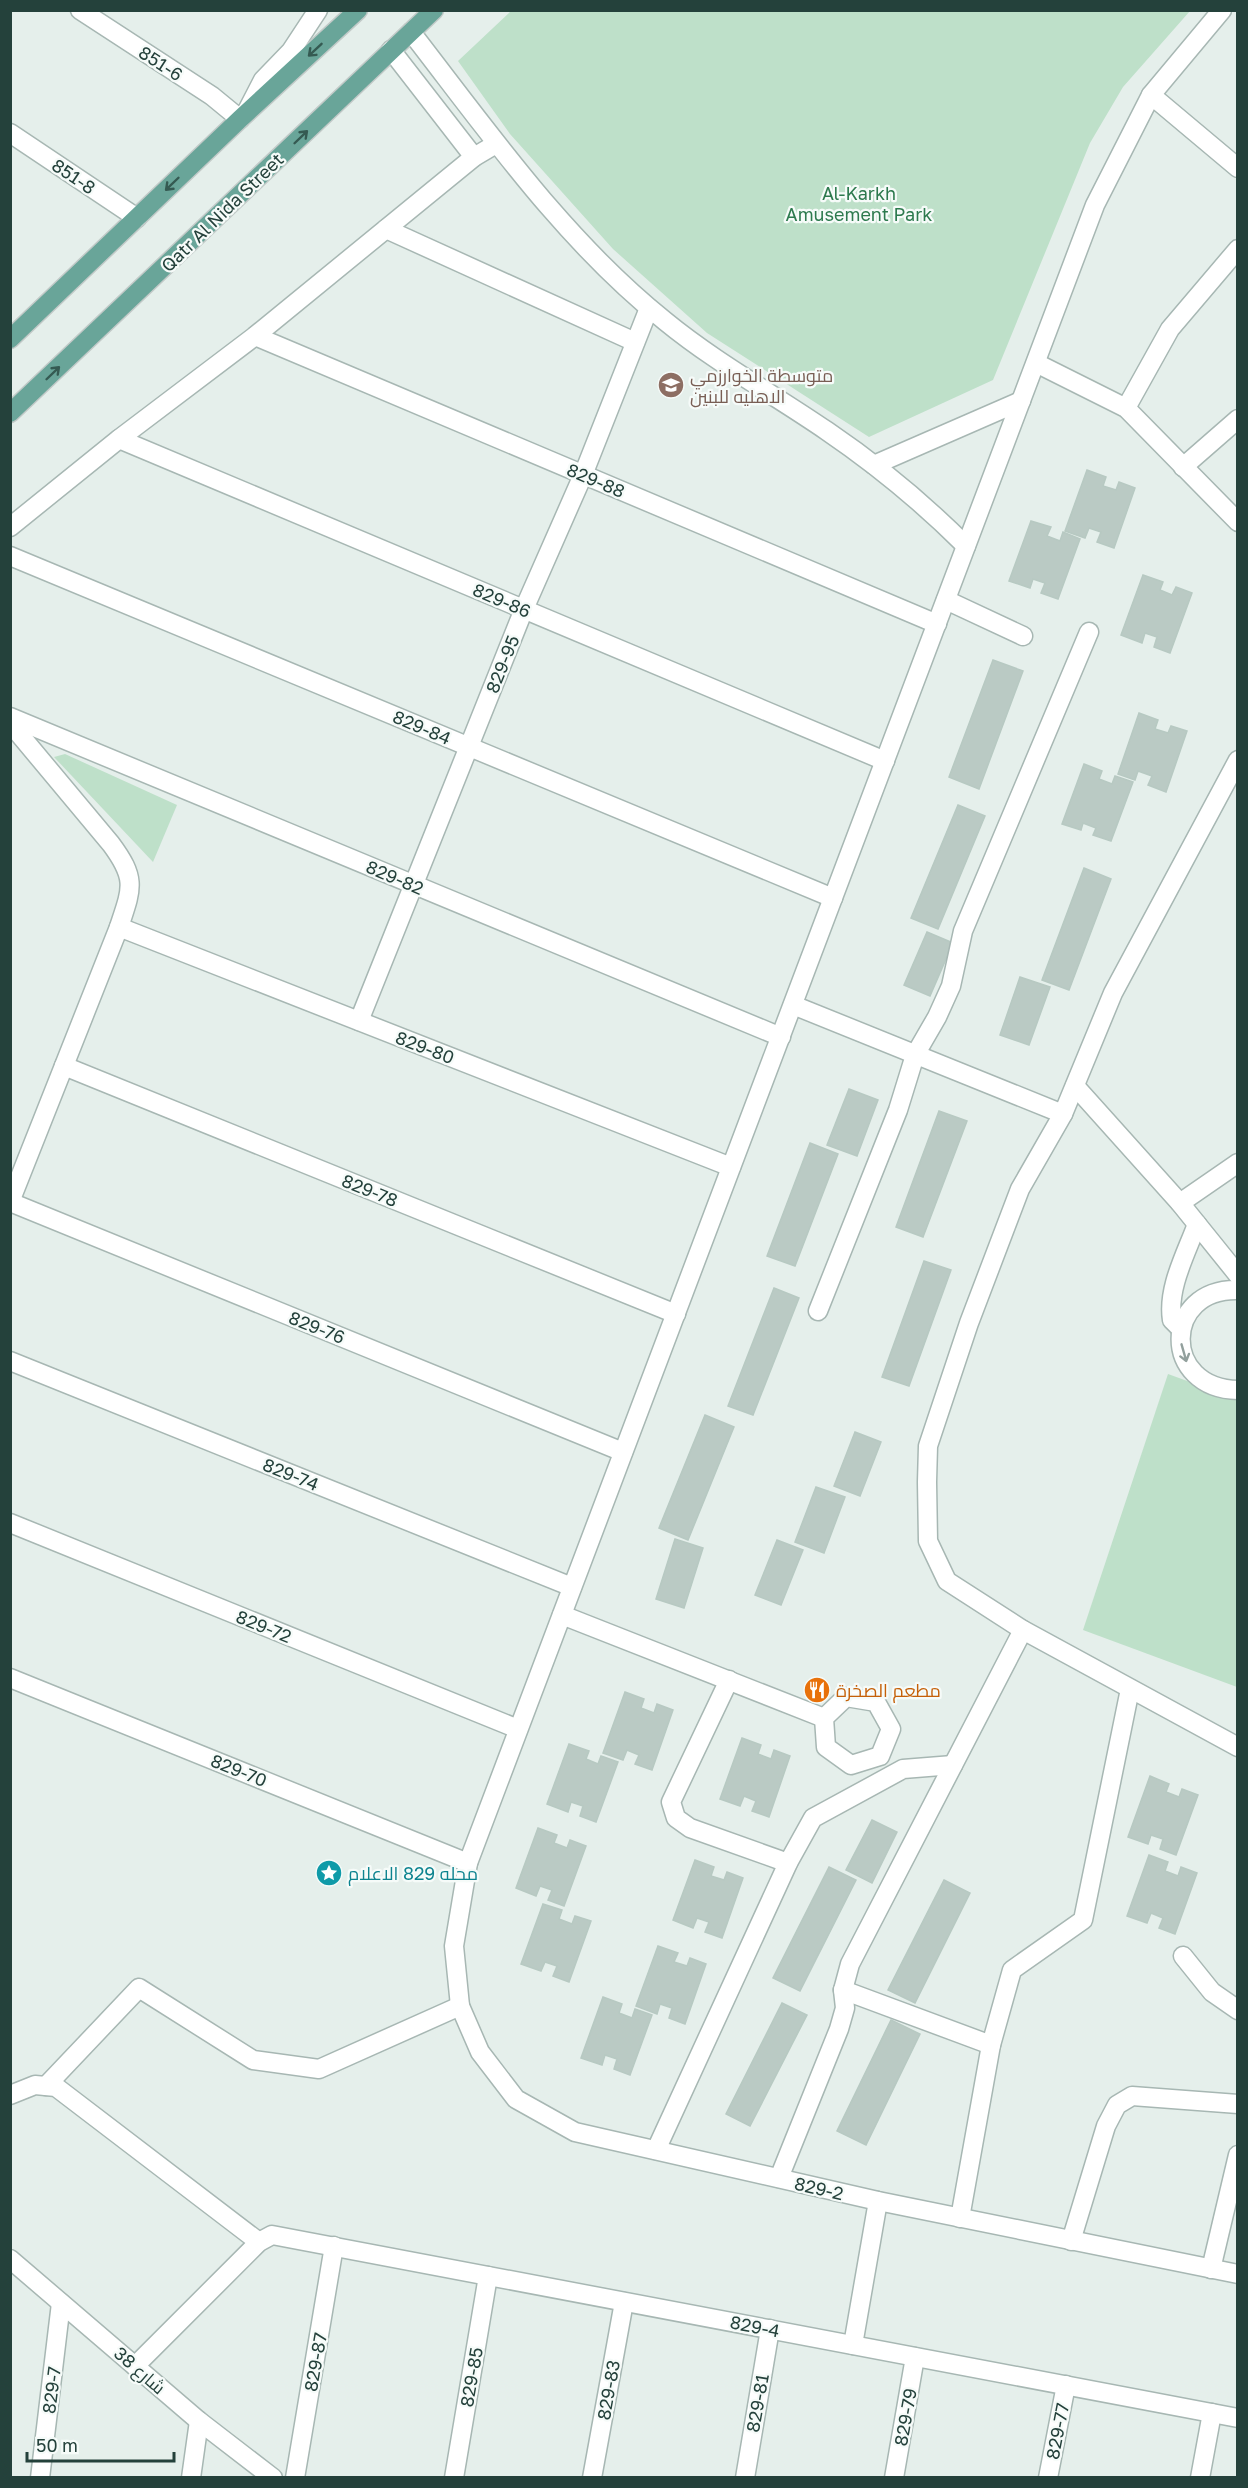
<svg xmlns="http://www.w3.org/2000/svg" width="1248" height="2488" viewBox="0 0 1248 2488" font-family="'Golos Text',Cairo,sans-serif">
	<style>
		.green { fill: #bee0c9 }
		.building { fill: #bacac4; stroke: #b7c9c2; stroke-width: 1.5 }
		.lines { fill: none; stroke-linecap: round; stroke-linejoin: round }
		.minor-casing { stroke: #a7b7b3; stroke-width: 21 }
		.major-casing { stroke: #c2cac8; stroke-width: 21 }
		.minor { stroke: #fff; stroke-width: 18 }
		.major { stroke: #69a599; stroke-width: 18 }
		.oneway { stroke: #355a52 }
		.oneway2 { stroke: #92a09d }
		.labels { text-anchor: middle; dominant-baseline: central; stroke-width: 4.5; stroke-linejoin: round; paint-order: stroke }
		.street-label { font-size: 18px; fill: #24413b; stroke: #f6fbf9 }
		.park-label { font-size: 18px; fill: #2d7a4e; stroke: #f6fbf9 }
		.education-label { font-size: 18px; fill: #785e54; stroke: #f6fbf9; text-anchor: start }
		.food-label { font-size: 18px; fill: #c56008; stroke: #f6fbf9; text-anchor: start }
		.culture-label { font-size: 18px; fill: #0d838f; stroke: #f6fbf9; text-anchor: start }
	</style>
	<rect width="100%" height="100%" fill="#e5efeb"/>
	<g class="green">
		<path d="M511 11V10L1190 11 1123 87 1090 143 993 380 869 437 707 333 613 249 510 134 458 61Z"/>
		<path d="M65 754 177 805 153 862 54 757Z"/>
		<path d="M1168 1374 1237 1399V1687L1083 1630Z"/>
	</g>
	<g class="building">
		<path d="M1087 470 1106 477 1103 486 1116 490 1119 482 1135 488 1114 548 1097 542 1101 532 1089 528 1085 538 1065 531Z"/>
		<path d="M1031 521 1051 527 1047 536 1060 541 1063 532 1080 539 1058 599 1041 593 1045 583 1033 579 1030 588 1009 581Z"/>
		<path d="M1143 575 1163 582 1160 590 1172 595 1176 587 1192 593 1170 653 1154 647 1157 637 1145 633 1142 643 1121 635Z"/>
		<path d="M993 660 1023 671 979 789 949 777Z"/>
		<path d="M1139 713 1158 720 1155 729 1168 733 1171 726 1187 731 1166 792 1148 785 1152 776 1138 771 1135 780 1118 774Z"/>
		<path d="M1084 764 1102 771 1099 779 1112 784 1115 776 1133 782 1111 841 1093 835 1096 828 1083 823 1081 830 1062 824Z"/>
		<path d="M958 805 985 816 938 929 911 918Z"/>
		<path d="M1084 868 1111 879 1069 990 1042 980Z"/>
		<path d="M927 932 953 943 930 996 904 985Z"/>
		<path d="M1020 977 1050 987 1029 1045 1000 1035Z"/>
		<path d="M849 1089 878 1100 857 1156 827 1145Z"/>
		<path d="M939 1111 967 1121 923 1237 896 1227Z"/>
		<path d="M810 1143 838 1154 795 1266 767 1256Z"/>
		<path d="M924 1261 951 1270 909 1386 882 1377Z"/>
		<path d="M774 1288 799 1298 753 1415 728 1406Z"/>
		<path d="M705 1415 734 1427 688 1540 659 1528Z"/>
		<path d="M855 1432 881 1442 860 1496 834 1486Z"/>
		<path d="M816 1487 845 1497 824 1553 795 1542Z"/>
		<path d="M675 1539 703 1548 684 1608 656 1599Z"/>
		<path d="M777 1540 803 1550 781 1605 755 1595Z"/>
		<path d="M625 1692 644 1699 641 1708 654 1713 657 1704 673 1710 652 1770 635 1764 639 1755 627 1750 623 1760 603 1753Z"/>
		<path d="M742 1738 761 1745 758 1754 771 1759 774 1750 790 1756 769 1817 752 1811 756 1801 744 1796 740 1806 720 1799Z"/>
		<path d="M569 1744 589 1751 586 1759 598 1764 601 1756 618 1762 596 1822 580 1816 583 1806 571 1802 568 1812 547 1804Z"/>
		<path d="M1150 1776 1169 1784 1166 1792 1179 1797 1182 1789 1198 1795 1176 1855 1160 1849 1163 1839 1151 1835 1148 1844 1128 1837Z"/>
		<path d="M872 1820 897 1832 872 1883 846 1870Z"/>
		<path d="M538 1828 557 1835 554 1843 567 1848 570 1840 586 1846 564 1906 548 1900 552 1890 540 1886 536 1896 516 1888Z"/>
		<path d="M1149 1855 1168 1862 1165 1871 1178 1876 1181 1867 1197 1873 1175 1934 1159 1928 1163 1918 1151 1913 1147 1923 1127 1916Z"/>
		<path d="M695 1860 714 1867 711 1876 724 1880 727 1872 743 1878 722 1938 705 1932 709 1922 697 1918 693 1928 673 1920Z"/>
		<path d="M829 1867 856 1880 800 1991 773 1978Z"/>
		<path d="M944 1880 970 1893 915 2003 888 1990Z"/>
		<path d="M543 1904 562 1910 559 1919 572 1924 575 1916 591 1921 569 1982 553 1976 557 1966 545 1962 541 1971 521 1964Z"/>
		<path d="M658 1946 678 1953 674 1962 687 1966 690 1958 706 1964 685 2024 669 2018 672 2008 660 2004 657 2014 636 2006Z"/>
		<path d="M603 1997 622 2004 619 2013 632 2018 635 2009 652 2015 630 2075 614 2069 617 2059 605 2055 602 2065 581 2058Z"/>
		<path d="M782 2003 807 2015 750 2126 726 2114Z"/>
		<path d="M891 2020 920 2034 866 2145 837 2131Z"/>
	</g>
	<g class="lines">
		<defs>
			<g id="minor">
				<path d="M80 10 212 96 240 119"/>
				<path d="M1222 10 1151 95 1095 205 468 1863 454 1946 460 2006 480 2052 516 2099 575 2132 878 2201 1238 2274"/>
				<path d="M411 32C490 134 564 240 665 321 715 362 773 394 827 431 877 465 923 503 966 546"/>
				<path d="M391 50 474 157"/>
				<path d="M1151 95 1238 168"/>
				<path d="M247 111 263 80 291 51 318 10"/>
				<path d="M10 133 137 218"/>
				<path d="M386 229 635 342"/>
				<path d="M255 336 937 624"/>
				<path d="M1036 363 1126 408 1238 522"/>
				<path d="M1126 408 1170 329 1238 249"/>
				<path d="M119 439 885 761"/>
				<path d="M874 465 1021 401"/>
				<path d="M1183 467 1238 419"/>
				<path d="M10 527 119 439 255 336 474 157 496 144"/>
				<path d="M10 556 833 898"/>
				<path d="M946 600 1023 636"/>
				<path d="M10 717 781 1037"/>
				<path d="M10 723 111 844C137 879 132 888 119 927L10 1202"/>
				<path d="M1238 760 1113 993 1063 1114 1020 1189 969 1323 928 1446 927 1482 928 1541 947 1581 1023 1630 1238 1747"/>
				<path d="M119 927 731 1167"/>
				<path d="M793 1005 1063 1114"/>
				<path d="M359 1021 524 609 583 475 649 308"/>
				<path d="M64 1066 676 1314"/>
				<path d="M1075 1086 1180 1203 1238 1275"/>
				<path d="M10 1202 623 1452"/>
				<path d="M1180 1203 1238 1163"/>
				<path d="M1238 1290C1162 1288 1161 1389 1238 1390"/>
				<path d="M818 1311 898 1110 915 1055 937 1017 951 986 963 931 1089 632"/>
				<path d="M1181 1329 1172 1320C1167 1288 1186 1254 1197 1224"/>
				<path d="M10 1361 572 1587"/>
				<path d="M10 1523 518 1729"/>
				<path d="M562 1615 824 1718"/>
				<path d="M10 1678 468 1863"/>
				<path d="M729 1680 671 1802 676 1818 690 1828 788 1863"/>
				<path d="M846 1697 876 1702 891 1729 880 1756 851 1765 826 1747 824 1718Z"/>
				<path d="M1183 1956 1212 1992 1238 2010"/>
				<path d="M843 1990 991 2045"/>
				<path d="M46 2086 139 1988 253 2060 319 2069 460 2006"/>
				<path d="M10 2095 35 2085 56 2087 259 2242"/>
				<path d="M656 2150 788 1863 813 1818 903 1769 953 1765"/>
				<path d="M779 2178 839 2029 845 2008 843 1990 850 1964 1023 1630"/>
				<path d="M960 2218 991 2045 1012 1970 1083 1920 1130 1689"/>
				<path d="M1071 2241 1106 2126 1117 2105 1132 2096 1238 2104"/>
				<path d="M10 2259 199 2421 273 2478"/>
				<path d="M1211 2269 1238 2155"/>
				<path d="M853 2345 878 2201"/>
				<path d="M135 2366 259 2242 272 2235 1238 2418"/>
				<path d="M40 2478 61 2303"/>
				<path d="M191 2478 199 2421"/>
				<path d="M295 2478 334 2246"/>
				<path d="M454 2478 488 2276"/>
				<path d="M592 2478 624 2302"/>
				<path d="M745 2478 770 2329"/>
				<path d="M894 2478 915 2357"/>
				<path d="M1048 2478 1066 2385"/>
				<path d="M1200 2478 1212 2413"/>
			</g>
			<g id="major">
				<path d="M10 339 240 119 358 10"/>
				<path d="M10 413 434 10"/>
			</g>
		</defs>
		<use href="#minor" class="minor-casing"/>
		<use href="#major" class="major-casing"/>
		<use href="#minor" class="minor"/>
		<use href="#major" class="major"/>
	</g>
	<defs><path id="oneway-shaft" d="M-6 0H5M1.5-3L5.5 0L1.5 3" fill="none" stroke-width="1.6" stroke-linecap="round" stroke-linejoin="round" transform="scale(1.5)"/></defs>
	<g class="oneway">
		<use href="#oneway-shaft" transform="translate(315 50) rotate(137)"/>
		<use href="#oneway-shaft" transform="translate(301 137) rotate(-44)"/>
		<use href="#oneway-shaft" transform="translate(172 184) rotate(136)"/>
		<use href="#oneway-shaft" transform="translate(53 373) rotate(-44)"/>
	</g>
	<use class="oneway2" href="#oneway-shaft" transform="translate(1184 1353) rotate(74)"/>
	<defs>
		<symbol id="school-disc" viewBox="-11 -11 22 22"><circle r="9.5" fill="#8d6e63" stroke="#f6fbf9"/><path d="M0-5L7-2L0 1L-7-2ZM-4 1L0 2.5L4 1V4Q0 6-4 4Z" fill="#fff"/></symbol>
		<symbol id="restaurant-disc" viewBox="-11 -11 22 22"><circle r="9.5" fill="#e8710a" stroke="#f6fbf9"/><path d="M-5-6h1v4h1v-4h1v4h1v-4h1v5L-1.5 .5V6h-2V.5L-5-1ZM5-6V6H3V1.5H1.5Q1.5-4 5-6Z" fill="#fff"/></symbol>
		<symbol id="sight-disc" viewBox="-11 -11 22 22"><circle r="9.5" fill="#0f9aa8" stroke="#f6fbf9"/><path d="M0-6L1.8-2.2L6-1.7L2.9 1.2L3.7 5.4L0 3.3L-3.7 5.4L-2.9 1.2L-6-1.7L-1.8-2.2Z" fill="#fff"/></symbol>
	</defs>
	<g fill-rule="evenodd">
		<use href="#school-disc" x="656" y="370" width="30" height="30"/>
		<use href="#restaurant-disc" x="802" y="1675" width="30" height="30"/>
		<use href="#sight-disc" x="314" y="1858" width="30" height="30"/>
	</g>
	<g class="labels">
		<g class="street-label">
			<text transform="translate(161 63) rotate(33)">851-6</text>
			<text transform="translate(74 176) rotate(34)">851-8</text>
			<text transform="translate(222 212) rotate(-44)">Qatr Al Nida Street</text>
			<text transform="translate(596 480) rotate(23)">829-88</text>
			<text transform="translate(502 600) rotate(23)">829-86</text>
			<text transform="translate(502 664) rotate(-68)">829-95</text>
			<text transform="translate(422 727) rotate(23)">829-84</text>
			<text transform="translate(395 877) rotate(23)">829-82</text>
			<text transform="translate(425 1047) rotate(21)">829-80</text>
			<text transform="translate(370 1190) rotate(22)">829-78</text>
			<text transform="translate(317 1327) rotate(22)">829-76</text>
			<text transform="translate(291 1474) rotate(22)">829-74</text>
			<text transform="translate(264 1626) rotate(22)">829-72</text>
			<text transform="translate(239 1770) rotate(22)">829-70</text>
			<text transform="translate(819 2188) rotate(13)">829-2</text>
			<text transform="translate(755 2326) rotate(11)">829-4</text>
			<text transform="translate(315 2362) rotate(-80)">829-87</text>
			<text transform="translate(140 2370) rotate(41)">شارع 38</text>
			<text transform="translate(471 2377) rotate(-80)">829-85</text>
			<text transform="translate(51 2390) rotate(-83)">829-7</text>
			<text transform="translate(608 2390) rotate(-80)">829-83</text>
			<text transform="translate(757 2403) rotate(-80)">829-81</text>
			<text transform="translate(905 2417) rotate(-80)">829-79</text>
			<text transform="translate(1057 2431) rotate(-79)">829-77</text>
		</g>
		<g class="park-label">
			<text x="859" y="193">Al-Karkh<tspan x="859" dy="21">Amusement Park</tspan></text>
		</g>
		<g class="education-label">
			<text x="690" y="375">متوسطة الخوارزمي<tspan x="690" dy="21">الاهليه للبنين</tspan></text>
		</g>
		<g class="food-label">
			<text x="836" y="1690">مطعم الصخرة</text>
		</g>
		<g class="culture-label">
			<text x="348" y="1873">محله 829 الاعلام</text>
		</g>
	</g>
	<rect width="1248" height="2488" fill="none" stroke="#24413b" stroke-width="24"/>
	<path d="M27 2452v9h147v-9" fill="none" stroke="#24413b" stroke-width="3"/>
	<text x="36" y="2452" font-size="18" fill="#24413b" stroke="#f6fbf9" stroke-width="4.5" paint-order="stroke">50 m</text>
</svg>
